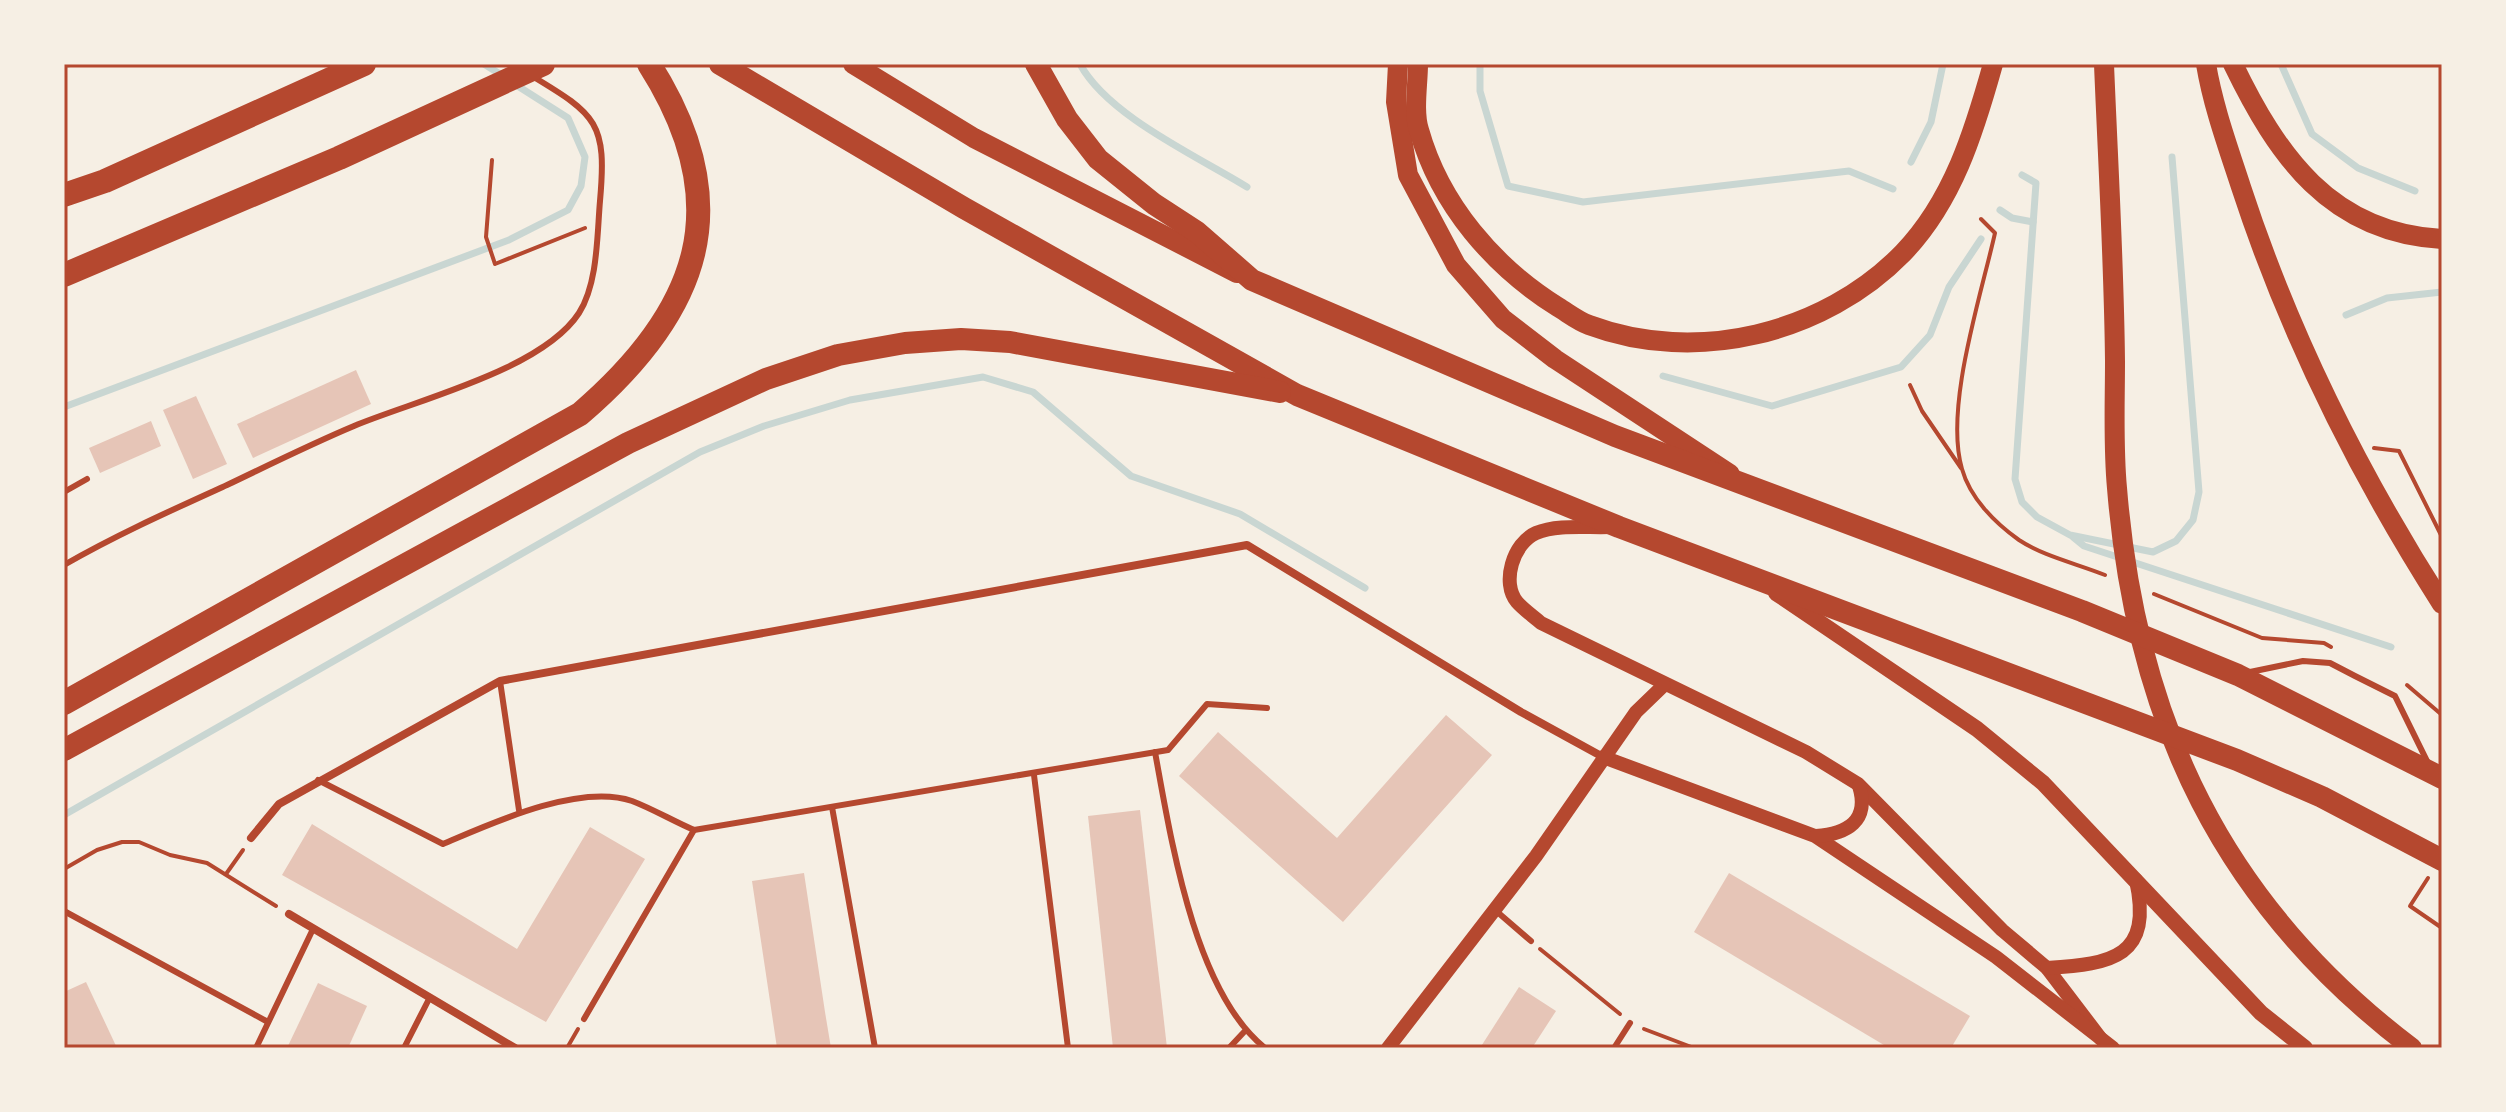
<svg xmlns="http://www.w3.org/2000/svg" width="2506" height="1112" viewBox="0 0 2506 1112" font-family="'Fira Sans',sans-serif">
	<style>
		.lines { fill: none; stroke-linecap: round; stroke-linejoin: round }
		.stream { stroke: #c9d6d2; stroke-width: 7 }
		.building { fill: #e6c5b7 }
		.path { stroke: #b5482f; stroke-width: 4 }
		.service { stroke: #b5482f; stroke-width: 6 }
		.minor { stroke: #b5482f; stroke-width: 8 }
		.tertiary { stroke: #b5482f; stroke-width: 14 }
		.secondary { stroke: #b5482f; stroke-width: 16 }
		.primary { stroke: #b5482f; stroke-width: 20 }
		.trunk { stroke: #b5482f; stroke-width: 22 }
		.motorway { stroke: #b5482f; stroke-width: 24 }
		.neatline { fill: none; stroke: #b5482f; stroke-width: 3 }
	</style>
	<rect width="100%" height="100%" fill="#f6efe4"/>
	<g class="lines">
		<g class="stream">
			<path d="M484 64 503 76"/>
			<path d="M1080 64C1108 116 1197 156 1247 187"/>
			<path d="M1480 64V91L1508 186 1583 202 1849 171 1893 189"/>
			<path d="M2281 64 2312 134 2358 168 2415 191"/>
			<path d="M64 66 68 64"/>
			<path d="M1911 162 1931 122 1943 64"/>
			<path d="M2022 175 2036 183 2015 479 2022 502 2037 517 2070 535 2153 552 2176 541 2193 520 2199 492 2172 157"/>
			<path d="M2000 210 2012 218 2033 222"/>
			<path d="M2346 315 2387 298 2442 292"/>
			<path d="M1663 376 1772 406 1901 367 1930 335 1949 287 1981 239"/>
			<path d="M64 407 509 240 568 210 581 186 585 157 568 118 513 83"/>
			<path d="M2073 537 2084 546 2391 647"/>
			<path d="M64 815 700 452 764 426 850 400 983 377 1033 392 1131 476 1240 514 1365 588"/>
		</g>
	</g>
	<g class="building">
		<path d="M356 370 371 404 253 458 237 424Z"/>
		<path d="M196 396 227 464 193 479 163 410Z"/>
		<path d="M151 421 161 446 100 473 89 448Z"/>
		<path d="M1446 715 1492 755 1343 922 1179 776 1218 732 1337 838Z"/>
		<path d="M1140 810 1167 1048H1113L1088 816Z"/>
		<path d="M312 824 517 949 590 827 645 859 546 1022 282 875Z"/>
		<path d="M804 873 825 1012 831 1048H777L752 881Z"/>
		<path d="M1729 873 1970 1016 1951 1048H1889L1694 932Z"/>
		<path d="M86 982 117 1048H64V992Z"/>
		<path d="M318 983 367 1006 348 1048H287Z"/>
		<path d="M1519 987 1556 1011 1532 1048H1480Z"/>
	</g>
	<g class="lines">
		<g class="path">
			<path d="M492 160 486 237 495 264 585 228"/>
			<path d="M1981 219 1995 233C1981 296 1944 408 1962 469 1970 498 1995 523 2019 540 2043 556 2078 564 2105 575"/>
			<path d="M1910 385 1922 411 1961 468"/>
			<path d="M2374 448 2399 451 2442 537"/>
			<path d="M2154 594 2262 638 2324 643 2331 647"/>
			<path d="M2407 685 2442 715"/>
			<path d="M64 869 97 850 122 842H139L170 855 207 863 276 906"/>
			<path d="M226 874 243 850"/>
			<path d="M2428 878 2410 906 2442 928"/>
			<path d="M1540 949 1620 1014"/>
			<path d="M1644 1029 1694 1048"/>
			<path d="M567 1048 578 1029"/>
		</g>
		<g class="service">
			<path d="M64 492 87 479"/>
			<path d="M64 565C116 535 172 510 227 485 269 465 311 444 354 426 416 400 542 370 579 313 598 283 597 235 600 201 607 123 597 115 532 76"/>
			<path d="M2250 672 2303 661 2330 663 2355 676 2395 696 2428 763"/>
			<path d="M500 681 519 810"/>
			<path d="M1155 752C1171 839 1194 991 1265 1048"/>
			<path d="M1034 775 1068 1048"/>
			<path d="M318 780 443 844C492 823 579 783 632 801 653 809 673 821 694 830L1168 750 1207 704 1267 708"/>
			<path d="M832 807 875 1048"/>
			<path d="M1495 910 1531 941"/>
			<path d="M64 911 268 1022"/>
			<path d="M584 1019 694 830"/>
			<path d="M256 1048 313 929"/>
			<path d="M404 1048 430 997"/>
			<path d="M1229 1048 1244 1032"/>
			<path d="M1614 1048 1630 1023"/>
		</g>
		<g class="minor">
			<path d="M251 838 279 804 500 681 1247 545 1521 712 1603 757"/>
			<path d="M289 914 515 1048"/>
		</g>
		<g class="tertiary">
			<path d="M1610 527C1588 528 1557 524 1536 533 1513 543 1501 583 1517 602 1524 610 1533 616 1541 623L1806 752 1858 784 2002 930 2047 968 2101 1039"/>
			<path d="M1603 757 1815 836 1996 957 2113 1048"/>
			<path d="M1816 836C1847 834 1870 821 1859 786"/>
			<path d="M2047 968C2113 964 2153 957 2136 880"/>
			<path d="M1388 1048 1536 856 1636 712 1664 685"/>
		</g>
		<path class="secondary" d="M1776 593 1977 729 2043 783 2261 1013 2305 1048"/>
		<g class="primary">
			<path d="M853 64 974 138 1237 273"/>
			<path d="M1398 64 1396 102 1408 175 1456 265 1503 319 1555 359 1730 474"/>
			<path d="M1418 64C1418 84 1413 111 1419 130 1440 205 1494 267 1558 307 1568 313 1578 321 1589 325 1696 365 1824 334 1903 253 1953 201 1974 132 1993 64"/>
			<path d="M2104 64C2108 163 2114 262 2115 361 2115 403 2113 446 2117 488 2136 722 2223 905 2412 1048"/>
			<path d="M2206 64C2213 106 2228 147 2241 187 2289 334 2359 474 2442 604"/>
			<path d="M2233 64C2277 155 2330 233 2442 239"/>
		</g>
		<g class="trunk">
			<path d="M720 64 964 208 1297 395 1619 527 2237 760 2322 797 2442 860"/>
			<path d="M1036 64 1067 119 1098 159 1154 204 1197 232 1252 280 1615 436 2082 611 2238 675 2442 778"/>
			<path d="M64 750 628 443 766 379 838 355 905 343 961 339 1010 342 1280 392"/>
		</g>
		<g class="motorway">
			<path d="M64 195 105 181 364 64"/>
			<path d="M64 275 339 158 543 64"/>
			<path d="M64 703 580 414C700 311 739 205 649 64"/>
		</g>
	</g>
	<rect width="2506" height="1112" fill="none" stroke="#f6efe4" stroke-width="132"/>
	<rect x="66" y="66" width="2374" height="980" class="neatline"/>
</svg>
